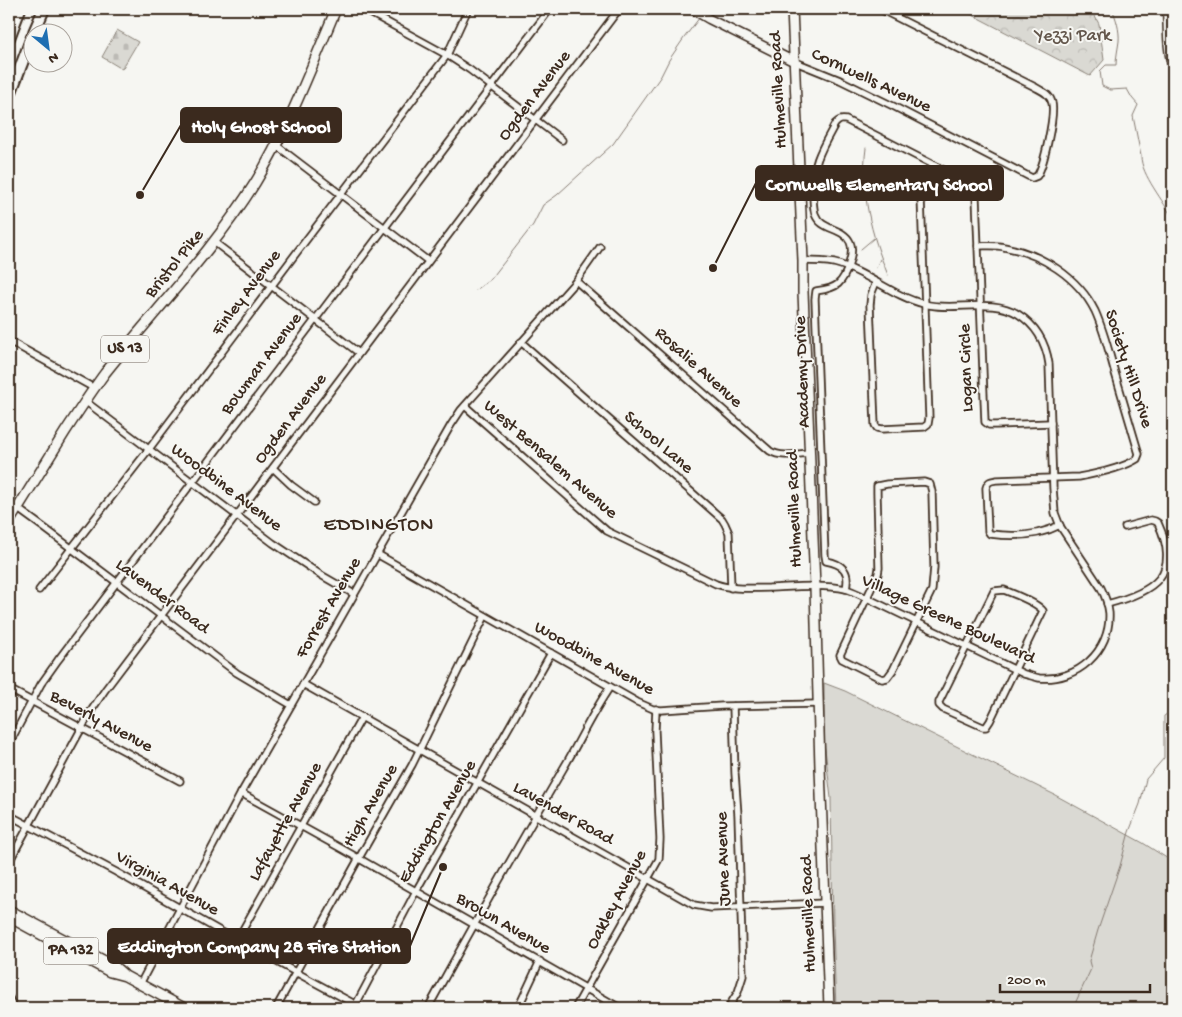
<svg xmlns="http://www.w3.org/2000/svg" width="1182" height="1017" viewBox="0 0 1182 1017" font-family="'Gochi Hand',sans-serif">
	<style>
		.grass { fill: #dad9d3; stroke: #8a8278 }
		.cemetery { fill: url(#cemetery-stones); stroke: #8a8278 }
		.park { fill: url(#park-crowns); stroke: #8a8278 }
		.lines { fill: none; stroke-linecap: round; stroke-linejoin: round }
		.stream { stroke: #857a71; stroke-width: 1 }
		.minor-casing { stroke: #3b2a1e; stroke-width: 9 }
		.tertiary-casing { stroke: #3b2a1e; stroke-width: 11 }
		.secondary-casing { stroke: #3b2a1e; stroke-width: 12 }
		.primary-casing { stroke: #3b2a1e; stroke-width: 12 }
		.motorway-casing { stroke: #3b2a1e; stroke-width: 14 }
		.minor { stroke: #f6f6f2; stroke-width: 5.5 }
		.tertiary { stroke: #f6f6f2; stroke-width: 8 }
		.secondary { stroke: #f6f6f2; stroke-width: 9 }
		.primary { stroke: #f6f6f2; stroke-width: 9 }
		.motorway { stroke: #f6f6f2; stroke-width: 10 }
		.labels { text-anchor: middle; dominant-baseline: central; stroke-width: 4; stroke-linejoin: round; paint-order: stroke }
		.shield { fill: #f6f6f2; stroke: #73675e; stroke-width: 1 }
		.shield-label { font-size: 16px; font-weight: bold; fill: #3b2a1e }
		.park-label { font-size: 18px; fill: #63564b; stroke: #f6f6f2 }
		.street-label { font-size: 18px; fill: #3b2a1e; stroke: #f6f6f2 }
		.quarter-label { font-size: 20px; letter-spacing: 1px; fill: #3b2a1e; stroke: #f6f6f2 }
		.leader { fill: none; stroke: #3b2a1e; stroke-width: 2 }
		.callout-dot { fill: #3b2a1e; stroke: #f6f6f2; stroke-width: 2 }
		.callout { fill: #3b2a1e; stroke: #3b2a1e; stroke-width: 2 }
		.callout-label { font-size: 19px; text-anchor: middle; font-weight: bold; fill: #fff }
	</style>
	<defs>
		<pattern id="cemetery-stones" width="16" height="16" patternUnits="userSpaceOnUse" patternTransform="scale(1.25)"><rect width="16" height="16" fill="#dad9d3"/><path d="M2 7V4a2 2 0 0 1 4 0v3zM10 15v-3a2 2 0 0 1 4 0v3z" fill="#bcbab5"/></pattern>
		<pattern id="park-crowns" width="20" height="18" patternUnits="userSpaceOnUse" patternTransform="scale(1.25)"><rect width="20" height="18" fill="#dad9d3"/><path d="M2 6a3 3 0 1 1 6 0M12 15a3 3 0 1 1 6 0" fill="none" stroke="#bcbab5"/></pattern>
	</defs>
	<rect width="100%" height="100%" fill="#f6f6f2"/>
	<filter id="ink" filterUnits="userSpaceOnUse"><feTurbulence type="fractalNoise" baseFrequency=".02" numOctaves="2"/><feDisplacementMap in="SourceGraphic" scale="10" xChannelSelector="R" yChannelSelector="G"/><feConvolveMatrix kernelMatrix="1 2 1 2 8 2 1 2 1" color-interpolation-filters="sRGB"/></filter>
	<g filter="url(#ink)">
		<path class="grass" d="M824 683 845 691 1055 795 1143 843 1173 862V1008H836L833 928 831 798 824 741Z"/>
		<path class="cemetery" d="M117 30 138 42 122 69 102 57Z"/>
		<path class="park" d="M961 9H1091L1099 24 1104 60 1090 76Z"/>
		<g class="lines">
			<g class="stream">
				<path d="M1112 9C1116 17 1120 31 1119 41 1118 49 1116 57 1116 65H1106L1100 71 1102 86 1110 90 1127 89 1132 98 1138 105 1133 116 1141 156C1141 175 1164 201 1173 219"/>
				<path d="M866 148C860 192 871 234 888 275"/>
				<path d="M1173 223 1172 238 1173 251"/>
				<path d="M861 249 874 238"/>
				<path d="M876 268 880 259"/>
				<path d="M476 290 491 279 533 225 543 205 557 195 613 144 661 76 669 60 684 38 700 17"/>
				<path d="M1073 1008 1091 969 1089 961 1098 930 1120 866 1129 832 1140 804 1146 779 1164 758V716L1173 710"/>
			</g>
			<defs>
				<g id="minor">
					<path d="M363 9 447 55 470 70 562 140"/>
					<path d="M793 61 840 80 893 106 1028 176 1032 178 1037 176C1044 166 1055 115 1052 103 1050 94 1042 91 1035 87L880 9"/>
					<path d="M276 145 428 261"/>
					<path d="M214 242 359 353"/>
					<path d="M978 246C987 246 996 245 1004 247 1042 254 1078 277 1095 311 1104 331 1109 352 1115 373 1123 400 1131 427 1139 454L1137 459C1123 468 1095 474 1079 477L997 480C990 481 988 481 986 488L988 531 990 534C1013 537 1039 536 1060 525"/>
					<path d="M576 281 770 451C781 458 797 454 809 453"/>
					<path d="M876 282 871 295 870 305 875 425 877 428 882 429 924 427 928 424 929 418 921 198 924 186 934 166"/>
					<path d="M9 341 94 388"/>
					<path d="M521 342 722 519 725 524 729 533 731 588"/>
					<path d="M85 401 273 543 321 575 354 594"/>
					<path d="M465 406 607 531 716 584C733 590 751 588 769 588 791 587 825 584 846 589 853 591 860 595 867 598L1024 674C1029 675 1034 677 1039 678 1077 682 1111 651 1109 613 1108 604 1105 596 1101 588L1060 526 1055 513 1053 488 1049 364C1046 343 1037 326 1018 314 991 297 954 312 924 304 892 296 866 271 834 263 824 261 813 261 803 261"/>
					<path d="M273 468 291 485 314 502"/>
					<path d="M924 482 930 484 932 492 934 567 932 590 893 670 887 678 882 679 842 659 840 655 878 574 879 568 877 493V486L887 484Z"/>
					<path d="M17 508 43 527 237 673 291 705"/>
					<path d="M377 554 637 702 653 709 661 710 722 706 818 704"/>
					<path d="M846 589C850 571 843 564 826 561L825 555 815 299 816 291C823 290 832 289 838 284 846 277 855 253 850 242 843 227 821 231 815 214 813 207 813 199 813 192 812 163 822 148 835 124 839 120 841 119 846 120L963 180 972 188 976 197 985 422 989 425H996L1051 423"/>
					<path d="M39 590 149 449 297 252 447 55 468 9"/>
					<path d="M1004 590C1014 594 1038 603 1043 611L990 721 986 727H983L943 709 939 705V702L994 591Z"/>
					<path d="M1107 604C1154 592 1182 575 1158 523L1155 521 1151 520 1125 527"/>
					<path d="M303 684 694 905 711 908 825 903"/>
					<path d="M9 689 180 781"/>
					<path d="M9 744 41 684 58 660 550 9"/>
					<path d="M241 793 344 850 620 1008"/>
					<path d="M9 815 116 872 227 935 362 1008"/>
					<path d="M9 862 91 711 105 690 619 9"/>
					<path d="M237 940 362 717"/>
					<path d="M140 984 241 793 451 425 461 410 576 281 600 247"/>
					<path d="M9 998 14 1008"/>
					<path d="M276 1008 359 858 412 765 485 616"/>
					<path d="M354 1008 416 891 551 653"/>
					<path d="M428 1008C472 928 517 848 563 769 579 742 592 713 610 687"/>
					<path d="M518 1008 540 961"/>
					<path d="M575 1008 659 859 660 839 655 731 656 709"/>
					<path d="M728 1008 738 992 743 976 738 815 735 773 733 706"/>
				</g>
				<g id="tertiary">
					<path d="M692 9 709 19 793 61"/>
					<path d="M1167 9C1168 27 1167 51 1173 67"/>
				</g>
				<path id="secondary" d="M792 9 803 261V292L815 587 820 768 829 1008"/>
				<g id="primary">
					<path d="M9 522C28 492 46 462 65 432 78 412 91 392 105 373 155 310 212 252 255 183 288 129 311 68 336 9"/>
					<path d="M9 910 114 966 123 974"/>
					<path d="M9 917 110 972 125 976 184 1008"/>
				</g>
				<g id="motorway">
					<path d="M34 32 44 9"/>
					<path d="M9 38 20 9"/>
					<path d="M9 97 32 37"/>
				</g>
			</defs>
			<use href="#minor" class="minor-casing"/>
			<use href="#tertiary" class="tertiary-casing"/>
			<use href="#secondary" class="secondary-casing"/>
			<use href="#primary" class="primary-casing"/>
			<use href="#motorway" class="motorway-casing"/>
			<use href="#minor" class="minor"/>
			<use href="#tertiary" class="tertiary"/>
			<use href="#secondary" class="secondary"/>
			<use href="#primary" class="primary"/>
			<use href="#motorway" class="motorway"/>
		</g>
	</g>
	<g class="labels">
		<g class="shield">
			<rect x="101" y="335.5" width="48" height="27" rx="4"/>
			<rect x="43.5" y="937.5" width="55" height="27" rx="4"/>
		</g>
		<g class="shield-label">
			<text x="125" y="349">US 13</text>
			<text x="71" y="951">PA 132</text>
		</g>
		<g class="park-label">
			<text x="1073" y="36">Yezzi Park</text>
		</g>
		<g class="street-label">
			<text transform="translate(871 81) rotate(25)">Cornwells Avenue</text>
			<text transform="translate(779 90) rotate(-93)">Hulmeville Road</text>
			<text transform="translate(535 96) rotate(-53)">Ogden Avenue</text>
			<text transform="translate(175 264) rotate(-51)">Bristol Pike</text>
			<text transform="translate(247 293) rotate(-53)">Finley Avenue</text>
			<text transform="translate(262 364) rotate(-53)">Bowman Avenue</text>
			<text transform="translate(698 368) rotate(42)">Rosalie Avenue</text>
			<text transform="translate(967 368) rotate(-92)">Logan Circle</text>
			<text transform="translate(1128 369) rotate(72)">Society Hill Drive</text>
			<text transform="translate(803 372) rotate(-92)">Academy Drive</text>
			<text transform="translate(291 419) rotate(-53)">Ogden Avenue</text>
			<text transform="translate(658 443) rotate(41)">School Lane</text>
			<text transform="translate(550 460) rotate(41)">West Bensalem Avenue</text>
			<text transform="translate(226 488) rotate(37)">Woodbine Avenue</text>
			<text transform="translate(795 509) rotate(-92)">Hulmeville Road</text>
			<text transform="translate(162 597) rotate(37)">Lavender Road</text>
			<text transform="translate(329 608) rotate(-60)">Forrest Avenue</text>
			<text transform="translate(948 620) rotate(25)">Village Greene Boulevard</text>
			<text transform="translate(594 659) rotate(29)">Woodbine Avenue</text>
			<text transform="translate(101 722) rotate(28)">Beverly Avenue</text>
			<text transform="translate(371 806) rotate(-60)">High Avenue</text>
			<text transform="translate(563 814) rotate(29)">Lavender Road</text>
			<text transform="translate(286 822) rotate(-61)">Lafayette Avenue</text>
			<text transform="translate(438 822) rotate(-60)">Eddington Avenue</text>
			<text transform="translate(724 859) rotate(-92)">June Avenue</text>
			<text transform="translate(167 884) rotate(29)">Virginia Avenue</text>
			<text transform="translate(617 900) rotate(-62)">Oakley Avenue</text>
			<text transform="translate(809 914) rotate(-92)">Hulmeville Road</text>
			<text transform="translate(503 924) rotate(30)">Brown Avenue</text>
		</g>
		<g class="quarter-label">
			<text x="379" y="526">EDDINGTON</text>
		</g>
	</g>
	<path class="leader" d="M140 195L181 125M713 268L756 183M443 867L410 946"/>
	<g class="callout-dot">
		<circle cx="140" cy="195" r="5"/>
		<circle cx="713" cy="268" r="5"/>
		<circle cx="443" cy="867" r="5"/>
	</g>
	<g class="callout">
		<rect x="181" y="108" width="160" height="34" rx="5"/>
		<rect x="756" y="166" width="247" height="34" rx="5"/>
		<rect x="108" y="929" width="302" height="34" rx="5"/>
	</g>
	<g class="callout-label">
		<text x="261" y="132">Holy Ghost School</text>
		<text x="879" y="190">Cornwells Elementary School</text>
		<text x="259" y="952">Eddington Company 28 Fire Station</text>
	</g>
	<rect width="1182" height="1017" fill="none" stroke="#f6f6f2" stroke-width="30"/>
	<rect x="15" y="15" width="1152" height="987" fill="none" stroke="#3b2a1e" stroke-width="2" filter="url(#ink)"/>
	<g transform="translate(48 48) rotate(151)"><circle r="24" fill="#f6f6f2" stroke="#aba49d"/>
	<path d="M0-4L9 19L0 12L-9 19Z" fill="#1f6fb2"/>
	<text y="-8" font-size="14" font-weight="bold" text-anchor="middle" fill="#3b2a1e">N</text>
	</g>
	<path d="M1000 984v8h150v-8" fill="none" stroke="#3b2a1e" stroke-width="2.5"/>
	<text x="1007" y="984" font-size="15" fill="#3b2a1e" stroke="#f6f6f2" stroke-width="4" paint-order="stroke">200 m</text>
</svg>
